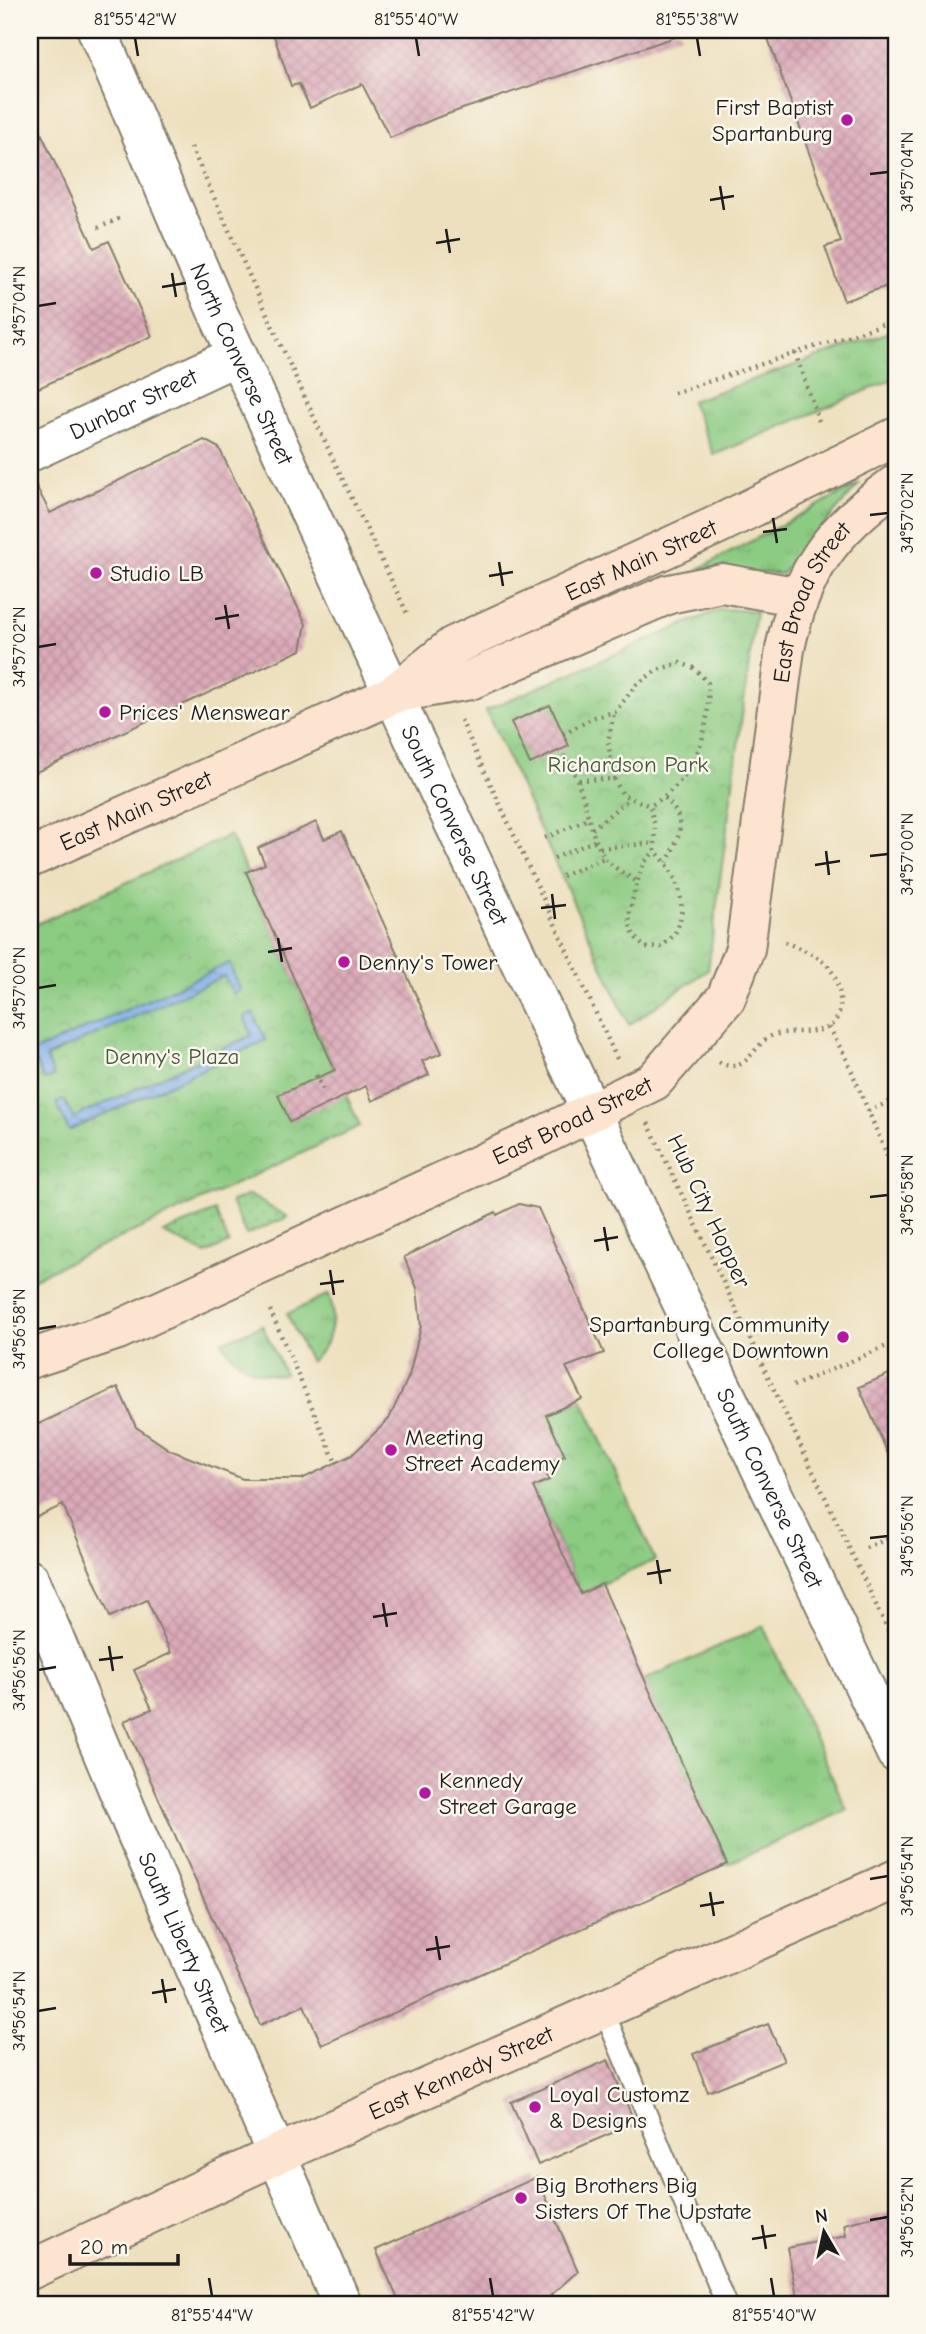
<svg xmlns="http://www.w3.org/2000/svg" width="926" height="2334" viewBox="0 0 926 2334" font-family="'Comic Neue',sans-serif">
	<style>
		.grass { fill: url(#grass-tufts); stroke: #54744f; stroke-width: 2 }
		.park { fill: url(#park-crowns); stroke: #54744f; stroke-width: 2 }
		.garden { fill: url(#garden-dots); stroke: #54744f; stroke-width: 2 }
		.water { fill: url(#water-ripples); stroke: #4c6482; stroke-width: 2 }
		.building { fill: url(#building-cross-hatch) }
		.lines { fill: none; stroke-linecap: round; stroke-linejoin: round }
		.lane-casing { stroke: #847e6d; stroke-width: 23 }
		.street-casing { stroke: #847e6d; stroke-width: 42 }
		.secondary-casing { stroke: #847e6d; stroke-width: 42 }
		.path { stroke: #847e6d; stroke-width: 4.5; stroke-dasharray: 2 5; stroke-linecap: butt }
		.lane { stroke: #fff; stroke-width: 19 }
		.street { stroke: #fff; stroke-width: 38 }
		.secondary { stroke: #fde4d1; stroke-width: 38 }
		.ticks { fill: none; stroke: #1c1c1c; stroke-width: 2.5 }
		.poi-dot { fill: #b5179e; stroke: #fbf7ec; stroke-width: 2.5 }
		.labels { text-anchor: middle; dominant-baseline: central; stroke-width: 5; stroke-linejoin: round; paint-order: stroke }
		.poi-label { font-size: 23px; fill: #1c1c1c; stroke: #fbf7ec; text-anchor: start }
		.street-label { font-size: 23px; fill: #1c1c1c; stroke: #fbf7ec }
		.park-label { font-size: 23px; fill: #435940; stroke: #fbf7ec }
		.neatline { fill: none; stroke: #1c1c1c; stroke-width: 2.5 }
		.ticks-label { font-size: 18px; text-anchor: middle; fill: #1c1c1c }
	</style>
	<defs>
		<pattern id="grass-tufts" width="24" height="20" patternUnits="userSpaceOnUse" patternTransform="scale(1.75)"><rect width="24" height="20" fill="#8ccb82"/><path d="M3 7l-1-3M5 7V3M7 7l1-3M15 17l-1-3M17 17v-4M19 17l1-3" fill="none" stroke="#78ae70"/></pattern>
		<pattern id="park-crowns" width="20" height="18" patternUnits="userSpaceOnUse" patternTransform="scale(1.75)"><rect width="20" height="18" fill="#8ccb82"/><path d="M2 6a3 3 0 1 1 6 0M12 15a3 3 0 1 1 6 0" fill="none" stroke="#78ae70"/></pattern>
		<pattern id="garden-dots" width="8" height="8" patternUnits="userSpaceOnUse" patternTransform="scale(1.75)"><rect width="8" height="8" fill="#8ccb82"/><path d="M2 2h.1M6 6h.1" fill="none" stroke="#78ae70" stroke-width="1.8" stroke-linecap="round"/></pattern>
		<pattern id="water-ripples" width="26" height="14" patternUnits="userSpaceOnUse" patternTransform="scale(1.75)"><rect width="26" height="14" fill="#7bade7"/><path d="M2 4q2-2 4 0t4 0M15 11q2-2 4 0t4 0" fill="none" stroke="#648cba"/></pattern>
		<pattern id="building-cross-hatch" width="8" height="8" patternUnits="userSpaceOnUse" patternTransform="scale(1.75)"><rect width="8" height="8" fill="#dbaab9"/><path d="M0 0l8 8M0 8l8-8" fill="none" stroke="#bb929e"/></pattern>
	</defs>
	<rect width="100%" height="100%" fill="#fbf7ec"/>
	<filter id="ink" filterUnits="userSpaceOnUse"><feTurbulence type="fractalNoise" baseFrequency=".0143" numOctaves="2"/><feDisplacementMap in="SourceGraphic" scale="14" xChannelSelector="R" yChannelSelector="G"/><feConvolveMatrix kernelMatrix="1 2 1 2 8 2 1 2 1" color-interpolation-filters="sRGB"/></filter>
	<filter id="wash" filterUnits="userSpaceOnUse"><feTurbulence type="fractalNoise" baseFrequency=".00686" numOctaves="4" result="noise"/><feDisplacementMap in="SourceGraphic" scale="28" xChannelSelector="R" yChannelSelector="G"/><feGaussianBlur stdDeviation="1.57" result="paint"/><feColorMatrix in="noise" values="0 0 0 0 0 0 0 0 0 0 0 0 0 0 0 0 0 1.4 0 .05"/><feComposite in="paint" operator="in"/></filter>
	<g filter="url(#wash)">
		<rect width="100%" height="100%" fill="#ede0be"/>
		<g class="grass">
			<path d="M896 330V378L714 455 691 401Z"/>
			<path d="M860 483 782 574 699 569Z"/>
			<path d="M329 1294C337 1320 331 1345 310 1362L287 1314Z"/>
			<path d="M262 1325 285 1374C257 1378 237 1365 222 1342Z"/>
			<path d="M763 1626 847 1810 727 1864 644 1680Z"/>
		</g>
		<g class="park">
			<path d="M720 609 756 611 708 970 629 1025 486 710Z"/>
			<path d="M230 835 360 1126 30 1280V927Z"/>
			<path d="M582 1399 655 1560 581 1594 533 1487 549 1480 542 1466 546 1415Z"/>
		</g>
		<g class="garden">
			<path d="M249 1195 288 1217 246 1235 231 1202Z"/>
			<path d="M215 1211 229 1243 206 1254 163 1233Z"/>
		</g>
		<g class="water">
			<path d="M229 963 241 990 233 994 224 976 46 1057 54 1076 44 1080 31 1053Z"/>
			<path d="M253 1013 266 1040 69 1131 56 1103 64 1099 73 1118 252 1035 244 1017Z"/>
		</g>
		<g id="blocks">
			<g class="building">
				<path d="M272 30H680L681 35 436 118 390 138 362 84 310 108 299 84 291 86Z"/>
				<path d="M765 30H896V283L844 301 825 247 841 242Z"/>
				<path d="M30 109 94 248 109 241 152 336 30 392Z"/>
				<path d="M204 440 219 448 306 624 301 650 30 775V474L50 513Z"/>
				<path d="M550 705 569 746 530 764 511 722Z"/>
				<path d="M316 822 324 839 342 831 442 1053 422 1061 429 1075 372 1101 366 1086 290 1122 278 1095 335 1070 246 872 265 864 258 848Z"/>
				<path d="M519 1204 538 1208 604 1353 566 1367 582 1399 546 1415 565 1456 542 1466 549 1480 533 1487 581 1594 602 1584 727 1864 322 2045 304 2005 260 2025 124 1721 152 1709 134 1670 171 1653 147 1600 110 1617 63 1505 30 1520V1428L118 1387 136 1427 170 1450 243 1479H302L352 1455 389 1419 409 1376 421 1326 417 1288 404 1257 496 1212 497 1215Z"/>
				<path d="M896 1371V1472L859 1387Z"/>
				<path d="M768 2024 784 2061 708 2092 693 2054Z"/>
				<path d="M608 2060 635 2123 538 2165 511 2102Z"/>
				<path d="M537 2177 578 2271 541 2304H400L376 2250Z"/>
				<path d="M896 2211V2304H869L868 2297 837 2304H799L787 2248 846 2236 844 2224Z"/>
			</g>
		</g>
	</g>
	<g filter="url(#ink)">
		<use href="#blocks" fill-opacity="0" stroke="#847e6d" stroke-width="2"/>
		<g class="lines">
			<defs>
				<path id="lane" d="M603 2009 726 2304"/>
				<g id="street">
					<path id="s1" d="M97 30 216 309 413 737 896 1753"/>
					<path id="s2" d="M30 452 238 355"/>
					<path id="s3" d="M30 1580 137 1835 342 2304"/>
				</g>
				<g id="secondary">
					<path d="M396 693 470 680 669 594 722 583 800 597"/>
					<path id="s4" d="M30 858 394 694 453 646 717 525 896 437"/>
					<path id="s5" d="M30 1359 118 1330 544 1135 654 1081 726 998 745 949 785 649C801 571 832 529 896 484"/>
					<path id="s6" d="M30 2270 278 2154 896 1879"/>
				</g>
			</defs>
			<use href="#lane" class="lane-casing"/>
			<use href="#street" class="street-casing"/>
			<use href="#secondary" class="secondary-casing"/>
			<g class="path">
				<path d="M191 147 332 457 407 613"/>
				<path d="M98 228 123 217"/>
				<path d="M795 353 820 424"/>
				<path d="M674 393 896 320"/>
				<path d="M461 720 617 1059"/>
				<path d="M563 734 595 717 615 712 636 685 657 670 680 663 694 668 708 683C711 732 695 780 650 806"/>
				<path d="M559 750C587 780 583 821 603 855 609 866 627 875 637 882 630 911 621 928 646 948L661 947C666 943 673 937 676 931 690 904 675 869 655 851"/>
				<path d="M614 779 608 741 614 712"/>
				<path d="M579 780 614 779 623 795 650 806 655 827V851L644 863 637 882"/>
				<path d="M665 798C688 821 680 835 667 862"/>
				<path d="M592 829 629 799"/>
				<path d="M545 838 588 819"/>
				<path d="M600 848 655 843"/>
				<path d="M554 858 596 840"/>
				<path d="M562 876 604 858"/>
				<path d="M829 1027 847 1060 896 1177"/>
				<path d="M719 1062C744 1075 750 1052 766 1039 789 1022 844 1049 840 997 839 986 834 971 825 963 814 953 796 947 782 941"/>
				<path d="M316 1075 325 1094"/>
				<path d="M868 1111 896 1099"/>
				<path d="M648 1123 896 1647"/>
				<path d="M270 1310 336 1463"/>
				<path d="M793 1386 896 1342"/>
				<path d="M866 1548 896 1535"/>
			</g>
			<use href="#lane" class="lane"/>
			<use href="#street" class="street"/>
			<use href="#secondary" class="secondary"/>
		</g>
	</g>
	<path class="ticks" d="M135 38 138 56M416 38 419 56M697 38 700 56M870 174 888 172M720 186 724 210M710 200 734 196M446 229 450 253M436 243 460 239M172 273 176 297M162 287 186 283M38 306 56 303M870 515 888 513M773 518 777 543M763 532 787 529M499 562 503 586M489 576 513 572M225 605 229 629M215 619 239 615M38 647 56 644M826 851 829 875M870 856 888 854M815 865 840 861M552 894 555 919M541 908 566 905M278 938 282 962M268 952 292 948M38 988 56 985M870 1197 888 1195M604 1227 608 1251M594 1241 618 1237M330 1270 334 1295M320 1284 344 1281M38 1329 56 1326M870 1538 888 1536M657 1560 661 1584M647 1574 671 1570M383 1603 387 1627M373 1617 397 1613M109 1646 113 1671M99 1660 123 1657M38 1670 56 1667M870 1879 888 1876M710 1892 714 1916M700 1906 724 1902M436 1936 440 1960M426 1950 450 1946M162 1979 166 2003M152 1993 176 1989M38 2011 56 2008M870 2220 888 2217M762 2225 766 2249M752 2239 776 2235M209 2278 212 2296M490 2278 493 2296M771 2278 774 2296"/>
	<g class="poi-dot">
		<circle cx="847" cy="120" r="7"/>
		<circle cx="96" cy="573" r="7"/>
		<circle cx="105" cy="712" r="7"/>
		<circle cx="344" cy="962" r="7"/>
		<circle cx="843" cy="1337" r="7"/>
		<circle cx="391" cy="1450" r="7"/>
		<circle cx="425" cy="1793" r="7"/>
		<circle cx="535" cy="2107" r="7"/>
		<circle cx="521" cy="2198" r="7"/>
	</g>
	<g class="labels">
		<g class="poi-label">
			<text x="833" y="107" text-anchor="end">First Baptist<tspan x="833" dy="26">Spartanburg</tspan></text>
			<text x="110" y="573">Studio LB</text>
			<text x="119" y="712">Prices' Menswear</text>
			<text x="358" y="962">Denny's Tower</text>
			<text x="829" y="1324" text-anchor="end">Spartanburg Community<tspan x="829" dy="26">College Downtown</tspan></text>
			<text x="405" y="1437">Meeting<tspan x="405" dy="26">Street Academy</tspan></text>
			<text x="439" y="1780">Kennedy<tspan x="439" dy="26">Street Garage</tspan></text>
			<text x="549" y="2094">Loyal Customz<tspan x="549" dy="26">&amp; Designs</tspan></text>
			<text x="535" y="2185">Big Brothers Big<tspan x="535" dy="26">Sisters Of The Upstate</tspan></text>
		</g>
		<g class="street-label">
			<text stroke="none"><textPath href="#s1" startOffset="364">North Converse Street</textPath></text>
			<text stroke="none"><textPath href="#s2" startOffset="114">Dunbar Street</textPath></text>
			<text stroke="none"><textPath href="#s4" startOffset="682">East Main Street</textPath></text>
			<text stroke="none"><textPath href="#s5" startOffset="1202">East Broad Street</textPath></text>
			<text stroke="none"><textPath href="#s4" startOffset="116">East Main Street</textPath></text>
			<text stroke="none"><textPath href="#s1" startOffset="872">South Converse Street</textPath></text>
			<text stroke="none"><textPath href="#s5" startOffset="593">East Broad Street</textPath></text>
			<text transform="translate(709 1211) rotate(65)">Hub City Hopper</text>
			<text stroke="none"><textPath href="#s1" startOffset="1606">South Converse Street</textPath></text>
			<text stroke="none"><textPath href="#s3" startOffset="394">South Liberty Street</textPath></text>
			<text stroke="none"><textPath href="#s6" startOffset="474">East Kennedy Street</textPath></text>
		</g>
		<g class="park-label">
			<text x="628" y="764">Richardson Park</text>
			<text x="172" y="1056">Denny's Plaza</text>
		</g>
	</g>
	<rect width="926" height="2334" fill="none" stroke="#fbf7ec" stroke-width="77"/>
	<g transform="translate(824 2232) rotate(351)" stroke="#fbf7ec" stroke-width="5" paint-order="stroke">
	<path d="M0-5L12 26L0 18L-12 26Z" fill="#1c1c1c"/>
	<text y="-10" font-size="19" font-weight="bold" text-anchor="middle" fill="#1c1c1c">N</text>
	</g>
	<path d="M70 2254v10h108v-10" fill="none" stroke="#1c1c1c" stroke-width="3.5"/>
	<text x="80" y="2254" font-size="21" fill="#1c1c1c" stroke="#fbf7ec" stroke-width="5" paint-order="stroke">20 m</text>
	<rect x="38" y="38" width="850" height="2258" class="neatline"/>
	<g class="ticks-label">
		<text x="135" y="25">81°55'42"W</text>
		<text x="416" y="25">81°55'40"W</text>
		<text x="697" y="25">81°55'38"W</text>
		<text transform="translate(907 172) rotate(-90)" y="6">34°57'04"N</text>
		<text transform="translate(19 306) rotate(-90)" y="6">34°57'04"N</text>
		<text transform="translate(907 513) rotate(-90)" y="6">34°57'02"N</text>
		<text transform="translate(19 647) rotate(-90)" y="6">34°57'02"N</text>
		<text transform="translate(907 854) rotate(-90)" y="6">34°57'00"N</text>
		<text transform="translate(19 988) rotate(-90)" y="6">34°57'00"N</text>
		<text transform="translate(907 1195) rotate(-90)" y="6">34°56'58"N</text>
		<text transform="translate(19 1329) rotate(-90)" y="6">34°56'58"N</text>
		<text transform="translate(907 1536) rotate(-90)" y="6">34°56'56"N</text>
		<text transform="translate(19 1670) rotate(-90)" y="6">34°56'56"N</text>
		<text transform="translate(907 1876) rotate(-90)" y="6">34°56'54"N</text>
		<text transform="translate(19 2011) rotate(-90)" y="6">34°56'54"N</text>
		<text transform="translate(907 2217) rotate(-90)" y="6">34°56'52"N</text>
		<text x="212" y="2321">81°55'44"W</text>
		<text x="493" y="2321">81°55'42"W</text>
		<text x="774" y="2321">81°55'40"W</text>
	</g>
</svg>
